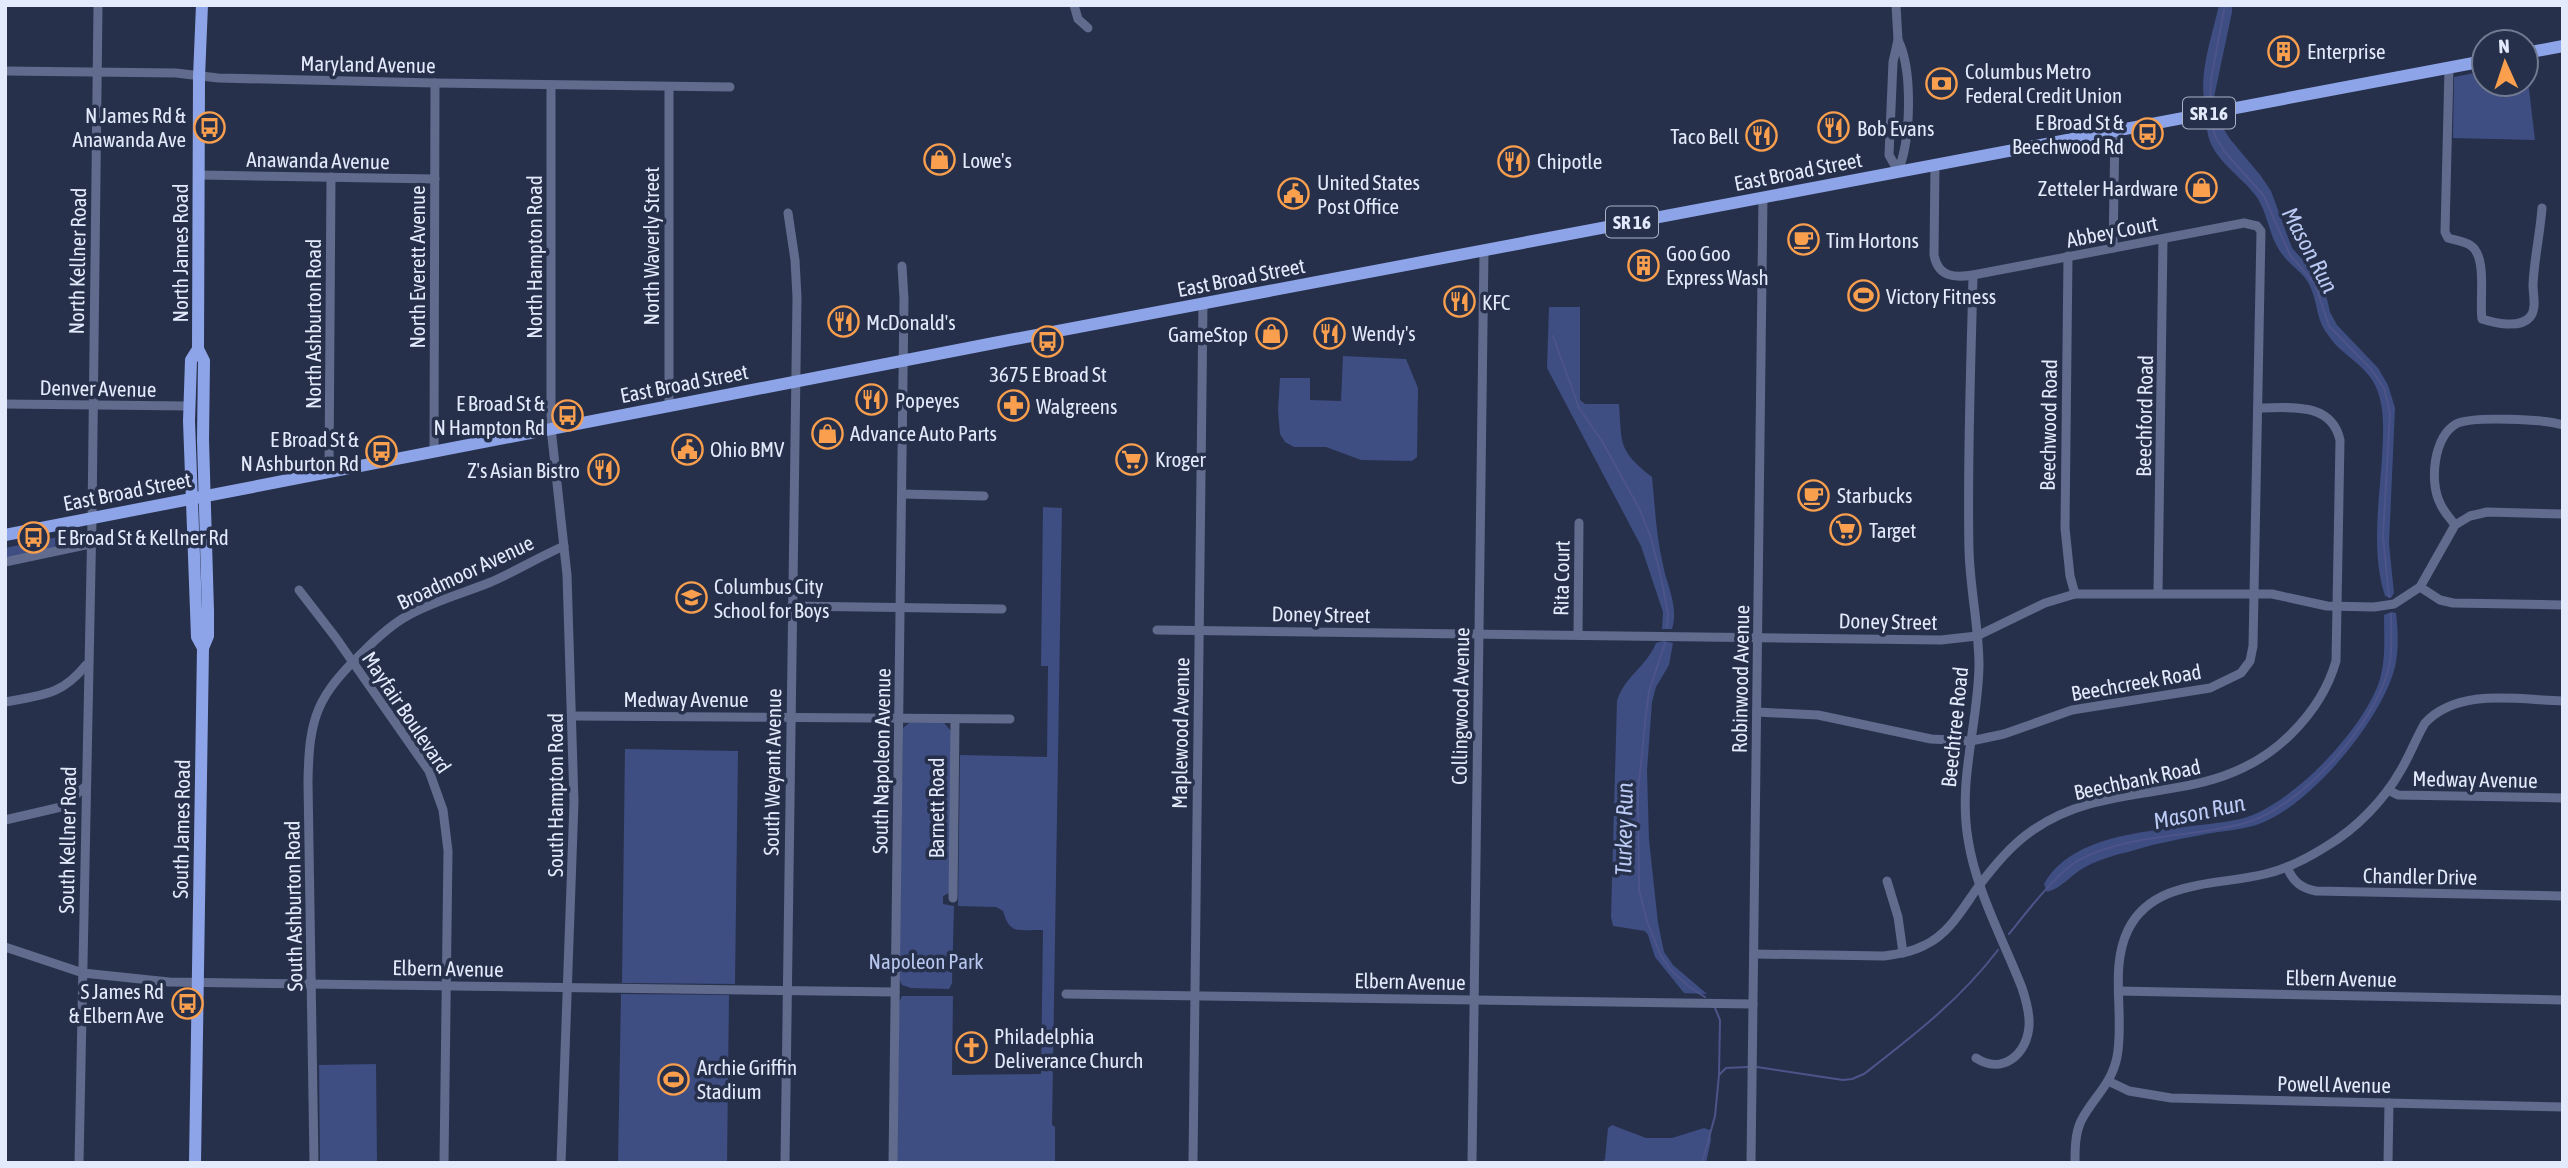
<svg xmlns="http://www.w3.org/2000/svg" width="2568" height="1168" viewBox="0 0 2568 1168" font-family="'Asap Condensed',sans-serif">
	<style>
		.green { fill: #3e4d82 }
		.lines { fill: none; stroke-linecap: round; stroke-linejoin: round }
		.stream { stroke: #4d5489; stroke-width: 2 }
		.minor { stroke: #606b8d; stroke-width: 9 }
		.major { stroke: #8ea4e8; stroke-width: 12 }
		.labels { text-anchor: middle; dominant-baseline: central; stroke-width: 7; stroke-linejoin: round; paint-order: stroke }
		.shield { fill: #27304a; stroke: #abb2c7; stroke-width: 2 }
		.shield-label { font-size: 19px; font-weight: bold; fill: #e3eafc }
		.poi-label { font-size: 21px; fill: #e3eafc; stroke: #27304a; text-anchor: start }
		.street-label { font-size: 21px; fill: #e3eafc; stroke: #27304a }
		.park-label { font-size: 21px; fill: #b7c6ef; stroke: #27304a }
		.water-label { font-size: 23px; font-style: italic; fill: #bbcaf4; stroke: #27304a }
	</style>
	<rect width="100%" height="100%" fill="#27304a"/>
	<g class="green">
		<path d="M2219 5H2232V12L2213 102H2205C2198 76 2213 32 2219 5Z"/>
		<path d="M2526 64 2535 140 2453 138 2454 77 2484 71V84H2526Z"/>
		<path d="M2215 122 2220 123 2230 139 2261 176 2271 191 2292 248 2323 282 2330 312 2337 325 2378 368 2388 385 2395 408 2389 544 2394 593 2391 598 2385 596C2371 553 2379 503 2382 458 2383 434 2386 408 2375 385 2364 363 2341 355 2328 335 2317 321 2318 307 2312 291 2307 274 2291 267 2282 254 2269 237 2268 213 2256 196 2239 173 2205 155 2207 123Z"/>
		<path d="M1549 307H1580V400L1585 404H1619C1622 445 1618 450 1652 477 1655 506 1656 536 1663 565 1667 586 1679 607 1672 629H1662L1663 612 1641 546 1547 368Z"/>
		<path d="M1343 356 1406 359 1418 388 1417 457 1412 461 1361 460 1326 447H1294L1285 442 1280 434 1278 410 1280 378H1310V400L1341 401Z"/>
		<path d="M1043 507 1062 508 1052 1125 1055 1127V1163H897L899 1002 902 996H953L952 1075 1041 1074 1043 930C1019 929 1010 936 1003 911L996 907 958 906 960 755 1047 757 1048 666H1041Z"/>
		<path d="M72 534 74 544 5 559V548Z"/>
		<path d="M2391 612 2396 613C2398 631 2399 649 2395 667 2382 720 2307 811 2253 826 2238 830 2222 831 2206 834 2180 839 2153 844 2128 852 2114 855 2099 860 2087 866 2072 873 2063 888 2047 892L2044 884C2078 824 2181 832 2240 819 2291 807 2365 728 2380 679 2386 658 2384 635 2384 615Z"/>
		<path d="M1664 641 1673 643 1669 665 1656 687 1652 702 1647 770 1649 840 1658 923 1664 952 1673 965 1707 994 1684 993 1655 957 1648 935 1645 931 1613 926 1611 917 1617 701C1624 677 1647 666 1656 643Z"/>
		<path d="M909 723H944L951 731 950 888 949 893 943 896V904L954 906 952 983 949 989 911 988 902 985 899 979 903 728Z"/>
		<path d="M625 749 738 751 735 984 622 983Z"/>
		<path d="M621 994 729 995 727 1163H618Z"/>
		<path d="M376 1064 377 1163H320L319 1065Z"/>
		<path d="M1612 1125 1646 1138H1672L1704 1128 1710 1130 1711 1140 1706 1163H1601L1605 1159 1608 1128Z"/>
	</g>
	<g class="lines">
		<g class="stream">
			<path d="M2210 100 2211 79 2225 5"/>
			<path d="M2212 123 2215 136 2224 151 2264 196 2290 255 2315 284 2329 326 2370 368 2384 388 2390 413 2383 537 2389 597"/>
			<path d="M1553 336 1579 408 1602 441 1640 510 1651 538 1660 573 1668 614 1667 628"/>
			<path d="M1665 643 1649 691 1646 714 1638 792 1639 890 1647 921 1661 956 1670 969 1688 986 1705 997"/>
			<path d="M2009 934C2026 913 2056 873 2079 860 2129 833 2191 838 2245 823 2301 808 2376 723 2389 667 2393 650 2391 631 2391 614"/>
			<path d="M1715 1008 1720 1020 1719 1075"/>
			<path d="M1757 1067 1843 1080 1852 1079 1864 1074C1914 1035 1959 1001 1998 950"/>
			<path d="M1702 1163 1715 1116 1719 1075 1726 1068 1748 1067"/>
		</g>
		<g class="minor">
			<path d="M1074 5 1078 19 1088 28"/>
			<path d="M1896 5 1898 40 1893 62 1889 155 1898 171"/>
			<path d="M1898 40C1913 70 1911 140 1898 171"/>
			<path d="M2449 68 2445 232 2448 238C2455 240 2464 241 2470 245 2488 256 2479 299 2482 319 2494 323 2520 329 2530 317 2537 309 2533 295 2533 285 2534 260 2540 234 2542 208"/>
			<path d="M5 71 176 73 218 78 435 83 730 87"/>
			<path d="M551 85V428L567 575 574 802 561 1163"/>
			<path d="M200 175 435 179"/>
			<path d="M2113 248 2115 131"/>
			<path d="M2068 256 2065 528 2070 576 2075 594"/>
			<path d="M1973 275C1971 366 1967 458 1969 550 1970 589 1979 627 1979 666 1978 724 1958 780 1968 839 1976 891 2003 939 2022 988 2026 1000 2030 1013 2029 1026 2027 1055 2002 1075 1976 1058"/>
			<path d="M5 404 189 406"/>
			<path d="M669 405V87"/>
			<path d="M434 451 435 83"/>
			<path d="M329 471 331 177"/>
			<path d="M902 494 984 496"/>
			<path d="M2455 525C2450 518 2443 511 2440 503 2429 481 2434 437 2456 424 2470 416 2546 419 2563 425"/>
			<path d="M5 562 90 544"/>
			<path d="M2420 587 2440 600 2453 603 2563 605"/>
			<path d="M299 590 336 638 429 771 443 810 448 851 444 1163"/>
			<path d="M2158 593 2163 239"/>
			<path d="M791 606 1002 609"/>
			<path d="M1157 630 1941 640 1977 636 2045 603 2075 594H2272L2327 606 2374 607 2394 604 2420 587 2455 525 2470 516 2487 512 2563 514"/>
			<path d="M1578 634 1579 523"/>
			<path d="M5 702C42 695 61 696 86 665"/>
			<path d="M1757 712 1818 715 1931 739 1971 741 2004 734 2072 710 2210 688 2241 673 2250 661 2253 646 2261 231 2257 226 2244 223 1973 275C1954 278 1938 277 1934 255L1935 164"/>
			<path d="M573 716 1010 719"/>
			<path d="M2388 790 2398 795 2563 798"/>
			<path d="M5 820 61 807 86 786"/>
			<path d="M2287 867C2293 882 2301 888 2316 891L2563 896"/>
			<path d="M1887 881 1898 917 1903 953"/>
			<path d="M953 898 955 719"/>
			<path d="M5 947 83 973 169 982 895 992"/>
			<path d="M1754 954 1884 956C1898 954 1912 952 1925 945 1949 934 1963 908 1978 887 1994 866 2011 845 2033 830 2115 773 2214 812 2292 733 2312 713 2328 689 2336 661L2340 440C2331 401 2290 408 2258 408"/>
			<path d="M2119 991 2563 1000"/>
			<path d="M1066 994 1753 1004"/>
			<path d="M2108 1081 2129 1091 2171 1098 2563 1107"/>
			<path d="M79 1163 92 518 98 5"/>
			<path d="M314 1163 308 782C309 716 317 696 365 650 378 637 391 625 407 616 433 601 464 593 491 582 516 571 539 557 564 546"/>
			<path d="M785 1163 797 297 795 260 788 213"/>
			<path d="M893 1163 904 299 902 266"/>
			<path d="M1193 1163 1203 303"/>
			<path d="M1472 1163 1484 250"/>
			<path d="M1751 1163 1763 197"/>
			<path d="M2075 1163C2075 1149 2075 1134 2081 1121 2093 1097 2111 1086 2117 1057 2125 1016 2109 969 2128 930 2153 879 2217 886 2265 874 2287 869 2308 858 2327 846 2357 828 2384 800 2401 770 2410 755 2416 738 2425 723 2459 687 2518 700 2563 701"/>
			<path d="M2388 1163 2389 1103"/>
		</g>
		<g class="major">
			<path d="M2526 53 2563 46"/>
			<path d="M198 349 204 361 203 440 208 611V636L203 648"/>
			<path d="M5 535 994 343 2484 61"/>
			<path d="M195 1163 203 648 197 637 189 421 191 360 198 349 199 77 202 5"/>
		</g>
	</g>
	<defs>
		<symbol id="building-ring" viewBox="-11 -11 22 22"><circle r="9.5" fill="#27304a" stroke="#fa9f4e" stroke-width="1.5"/><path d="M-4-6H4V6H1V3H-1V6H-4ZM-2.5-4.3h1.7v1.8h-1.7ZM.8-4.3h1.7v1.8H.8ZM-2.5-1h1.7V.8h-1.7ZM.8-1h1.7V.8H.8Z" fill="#fa9f4e"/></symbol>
		<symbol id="bank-ring" viewBox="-11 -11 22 22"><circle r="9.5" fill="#27304a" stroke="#fa9f4e" stroke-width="1.5"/><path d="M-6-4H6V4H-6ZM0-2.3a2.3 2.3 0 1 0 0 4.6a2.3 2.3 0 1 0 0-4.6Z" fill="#fa9f4e"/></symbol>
		<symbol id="bus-ring" viewBox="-11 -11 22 22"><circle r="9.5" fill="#27304a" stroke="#fa9f4e" stroke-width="1.5"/><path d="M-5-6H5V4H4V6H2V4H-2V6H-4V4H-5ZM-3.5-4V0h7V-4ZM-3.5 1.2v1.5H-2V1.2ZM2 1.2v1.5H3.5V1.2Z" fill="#fa9f4e"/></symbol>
		<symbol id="restaurant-ring" viewBox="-11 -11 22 22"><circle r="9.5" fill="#27304a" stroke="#fa9f4e" stroke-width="1.5"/><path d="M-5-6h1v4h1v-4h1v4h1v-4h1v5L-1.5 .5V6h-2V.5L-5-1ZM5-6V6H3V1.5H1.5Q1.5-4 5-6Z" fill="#fa9f4e"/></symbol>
		<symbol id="shop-ring" viewBox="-11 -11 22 22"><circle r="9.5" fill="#27304a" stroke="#fa9f4e" stroke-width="1.5"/><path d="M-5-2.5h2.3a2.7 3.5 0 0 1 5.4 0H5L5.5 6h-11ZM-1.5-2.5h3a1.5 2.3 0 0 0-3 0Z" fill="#fa9f4e"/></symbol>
		<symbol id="civic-ring" viewBox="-11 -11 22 22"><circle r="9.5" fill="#27304a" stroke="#fa9f4e" stroke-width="1.5"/><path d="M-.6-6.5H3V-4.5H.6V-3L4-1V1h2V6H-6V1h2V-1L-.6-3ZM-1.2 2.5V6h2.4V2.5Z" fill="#fa9f4e"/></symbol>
		<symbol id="cafe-ring" viewBox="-11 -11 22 22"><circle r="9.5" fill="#27304a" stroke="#fa9f4e" stroke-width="1.5"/><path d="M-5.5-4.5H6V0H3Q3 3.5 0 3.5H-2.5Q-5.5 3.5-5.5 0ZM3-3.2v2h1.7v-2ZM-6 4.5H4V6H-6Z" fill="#fa9f4e"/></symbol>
		<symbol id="stadium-ring" viewBox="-11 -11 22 22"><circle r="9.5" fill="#27304a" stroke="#fa9f4e" stroke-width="1.5"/><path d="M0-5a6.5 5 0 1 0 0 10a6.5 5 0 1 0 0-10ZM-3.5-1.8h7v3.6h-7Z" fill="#fa9f4e"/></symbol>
		<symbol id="pharmacy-ring" viewBox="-11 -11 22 22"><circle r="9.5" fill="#27304a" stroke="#fa9f4e" stroke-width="1.5"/><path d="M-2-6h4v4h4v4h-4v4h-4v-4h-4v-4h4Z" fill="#fa9f4e"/></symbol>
		<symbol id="supermarket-ring" viewBox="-11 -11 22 22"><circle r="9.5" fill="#27304a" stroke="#fa9f4e" stroke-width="1.5"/><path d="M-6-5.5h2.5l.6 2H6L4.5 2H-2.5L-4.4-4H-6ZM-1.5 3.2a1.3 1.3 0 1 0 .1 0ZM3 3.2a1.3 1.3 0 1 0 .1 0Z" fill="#fa9f4e"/></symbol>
		<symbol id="school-ring" viewBox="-11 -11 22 22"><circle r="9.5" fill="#27304a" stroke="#fa9f4e" stroke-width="1.5"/><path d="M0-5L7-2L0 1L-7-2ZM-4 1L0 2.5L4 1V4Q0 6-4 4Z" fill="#fa9f4e"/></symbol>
		<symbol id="church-ring" viewBox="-11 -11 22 22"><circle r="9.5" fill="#27304a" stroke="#fa9f4e" stroke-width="1.5"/><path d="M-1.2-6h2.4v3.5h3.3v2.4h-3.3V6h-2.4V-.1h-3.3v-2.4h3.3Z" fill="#fa9f4e"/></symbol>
	</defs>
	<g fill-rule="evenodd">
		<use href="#building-ring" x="2266" y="34" width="35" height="35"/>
		<use href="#bank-ring" x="1924" y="66" width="35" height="35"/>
		<use href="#bus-ring" x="192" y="110" width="35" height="35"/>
		<use href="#restaurant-ring" x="1816" y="110" width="35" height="35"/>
		<use href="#bus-ring" x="2130" y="116" width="35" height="35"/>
		<use href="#restaurant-ring" x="1744" y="118" width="35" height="35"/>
		<use href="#shop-ring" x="922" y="142" width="35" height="35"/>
		<use href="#restaurant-ring" x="1496" y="144" width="35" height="35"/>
		<use href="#shop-ring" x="2184" y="170" width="35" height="35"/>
		<use href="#civic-ring" x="1276" y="176" width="35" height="35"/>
		<use href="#cafe-ring" x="1786" y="222" width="35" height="35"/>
		<use href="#building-ring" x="1626" y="248" width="35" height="35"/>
		<use href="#stadium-ring" x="1846" y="278" width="35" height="35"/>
		<use href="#restaurant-ring" x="1442" y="284" width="35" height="35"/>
		<use href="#restaurant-ring" x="826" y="304" width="35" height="35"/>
		<use href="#restaurant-ring" x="1312" y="316" width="35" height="35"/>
		<use href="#shop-ring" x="1254" y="316" width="35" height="35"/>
		<use href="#bus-ring" x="1030" y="324" width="35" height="35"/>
		<use href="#restaurant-ring" x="854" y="382" width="35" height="35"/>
		<use href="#pharmacy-ring" x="996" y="388" width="35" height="35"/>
		<use href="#bus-ring" x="550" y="398" width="35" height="35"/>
		<use href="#shop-ring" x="810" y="416" width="35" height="35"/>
		<use href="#civic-ring" x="670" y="432" width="35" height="35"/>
		<use href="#bus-ring" x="364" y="434" width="35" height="35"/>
		<use href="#supermarket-ring" x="1114" y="442" width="35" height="35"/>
		<use href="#restaurant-ring" x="586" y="452" width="35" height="35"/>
		<use href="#cafe-ring" x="1796" y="478" width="35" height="35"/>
		<use href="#supermarket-ring" x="1828" y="512" width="35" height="35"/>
		<use href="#bus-ring" x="16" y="520" width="35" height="35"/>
		<use href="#school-ring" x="674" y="580" width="35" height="35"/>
		<use href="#bus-ring" x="170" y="986" width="35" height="35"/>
		<use href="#church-ring" x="954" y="1030" width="35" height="35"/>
		<use href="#stadium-ring" x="656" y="1062" width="35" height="35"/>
	</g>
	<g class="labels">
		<g class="shield">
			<rect x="2183" y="97.5" width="52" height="31" rx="5"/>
			<rect x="1606" y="206.5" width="52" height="31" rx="5"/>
		</g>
		<g class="shield-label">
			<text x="2209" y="113">SR 16</text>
			<text x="1632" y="222">SR 16</text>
		</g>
		<g class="poi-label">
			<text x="2307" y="51">Enterprise</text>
			<text x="1965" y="71">Columbus Metro<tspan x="1965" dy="24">Federal Credit Union</tspan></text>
			<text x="186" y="115" text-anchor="end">N James Rd &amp;<tspan x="186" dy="24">Anawanda Ave</tspan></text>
			<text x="2124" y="122" text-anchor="end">E Broad St &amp;<tspan x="2124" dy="24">Beechwood Rd</tspan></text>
			<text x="1857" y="128">Bob Evans</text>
			<text x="1739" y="136" text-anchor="end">Taco Bell</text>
			<text x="962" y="160">Lowe's</text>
			<text x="1537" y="161">Chipotle</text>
			<text x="1317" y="182">United States<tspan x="1317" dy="24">Post Office</tspan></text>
			<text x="2178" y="188" text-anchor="end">Zetteler Hardware</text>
			<text x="1826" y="240">Tim Hortons</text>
			<text x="1666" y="253">Goo Goo<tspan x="1666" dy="24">Express Wash</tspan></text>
			<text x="1886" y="296">Victory Fitness</text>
			<text x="1482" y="302">KFC</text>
			<text x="866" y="322">McDonald's</text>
			<text x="1352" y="333">Wendy's</text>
			<text x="1248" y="334" text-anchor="end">GameStop</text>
			<text x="1048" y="374" text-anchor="middle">3675 E Broad St</text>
			<text x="895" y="400">Popeyes</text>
			<text x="545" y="403" text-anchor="end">E Broad St &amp;<tspan x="545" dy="24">N Hampton Rd</tspan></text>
			<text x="1036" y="406">Walgreens</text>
			<text x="850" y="433">Advance Auto Parts</text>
			<text x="359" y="439" text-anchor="end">E Broad St &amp;<tspan x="359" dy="24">N Ashburton Rd</tspan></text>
			<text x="710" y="449">Ohio BMV</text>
			<text x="1155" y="459">Kroger</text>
			<text x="580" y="470" text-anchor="end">Z's Asian Bistro</text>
			<text x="1837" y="495">Starbucks</text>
			<text x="1869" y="530">Target</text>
			<text x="57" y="537">E Broad St &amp; Kellner Rd</text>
			<text x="714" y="586">Columbus City<tspan x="714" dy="24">School for Boys</tspan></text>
			<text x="164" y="991" text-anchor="end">S James Rd<tspan x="164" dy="24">&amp; Elbern Ave</tspan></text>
			<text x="994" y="1036">Philadelphia<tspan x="994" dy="24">Deliverance Church</tspan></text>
			<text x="697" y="1067">Archie Griffin<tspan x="697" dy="24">Stadium</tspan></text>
		</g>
		<g class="street-label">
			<text transform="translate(368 64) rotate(1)">Maryland Avenue</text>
			<text transform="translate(318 160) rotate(1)">Anawanda Avenue</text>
			<text transform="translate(1798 171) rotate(-11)">East Broad Street</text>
			<text transform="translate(2112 231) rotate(-11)">Abbey Court</text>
			<text transform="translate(651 246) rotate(-90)">North Waverly Street</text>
			<text transform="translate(180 253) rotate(-90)">North James Road</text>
			<text transform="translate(534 257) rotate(-90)">North Hampton Road</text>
			<text transform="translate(77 261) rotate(-89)">North Kellner Road</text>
			<text transform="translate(417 267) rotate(-90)">North Everett Avenue</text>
			<text transform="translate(1241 277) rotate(-11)">East Broad Street</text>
			<text transform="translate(313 324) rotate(-90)">North Ashburton Road</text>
			<text transform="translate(684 383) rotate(-11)">East Broad Street</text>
			<text transform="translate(98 388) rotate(1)">Denver Avenue</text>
			<text transform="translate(2144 416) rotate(-89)">Beechford Road</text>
			<text transform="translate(2048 425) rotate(-89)">Beechwood Road</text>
			<text transform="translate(127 491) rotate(-11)">East Broad Street</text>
			<text transform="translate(465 572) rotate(-25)">Broadmoor Avenue</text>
			<text transform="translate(1561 578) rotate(-89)">Rita Court</text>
			<text transform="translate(1321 614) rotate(1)">Doney Street</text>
			<text transform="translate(1888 621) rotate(1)">Doney Street</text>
			<text transform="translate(1740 679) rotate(-89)">Robinwood Avenue</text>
			<text transform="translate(2136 682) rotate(-10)">Beechcreek Road</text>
			<text x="686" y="699">Medway Avenue</text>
			<text transform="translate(1460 706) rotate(-89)">Collingwood Avenue</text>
			<text transform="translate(407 712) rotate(56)">Mayfair Boulevard</text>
			<text transform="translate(1954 727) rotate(-84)">Beechtree Road</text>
			<text transform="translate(1180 733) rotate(-89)">Maplewood Avenue</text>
			<text transform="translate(881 761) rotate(-89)">South Napoleon Avenue</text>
			<text transform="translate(772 772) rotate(-89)">South Weyant Avenue</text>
			<text transform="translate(2137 779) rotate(-12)">Beechbank Road</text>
			<text transform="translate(2475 779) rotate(1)">Medway Avenue</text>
			<text transform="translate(555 795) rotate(-90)">South Hampton Road</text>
			<text transform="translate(936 808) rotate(-90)">Barnett Road</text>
			<text transform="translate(181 829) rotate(-89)">South James Road</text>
			<text transform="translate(67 840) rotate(-89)">South Kellner Road</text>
			<text transform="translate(2420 876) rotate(1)">Chandler Drive</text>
			<text transform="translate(293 906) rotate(-91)">South Ashburton Road</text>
			<text transform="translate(448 968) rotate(1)">Elbern Avenue</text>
			<text transform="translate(2341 978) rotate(1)">Elbern Avenue</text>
			<text transform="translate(1410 981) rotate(1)">Elbern Avenue</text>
			<text transform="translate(2334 1084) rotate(1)">Powell Avenue</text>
		</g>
		<g class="park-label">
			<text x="926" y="961">Napoleon Park</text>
		</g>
		<g class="water-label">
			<text transform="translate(2310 250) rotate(62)">Mason Run</text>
			<text transform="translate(2199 812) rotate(-12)">Mason Run</text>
			<text transform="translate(1624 829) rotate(-89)">Turkey Run</text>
		</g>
	</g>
	<rect width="2568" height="1168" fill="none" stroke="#e3eafc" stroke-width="14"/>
	<g transform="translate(2505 63) rotate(357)"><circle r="33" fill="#27304a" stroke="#727a91" stroke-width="2"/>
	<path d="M0-5L12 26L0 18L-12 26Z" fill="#fa9f4e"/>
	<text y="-10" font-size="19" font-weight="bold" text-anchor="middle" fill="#e3eafc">N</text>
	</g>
</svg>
